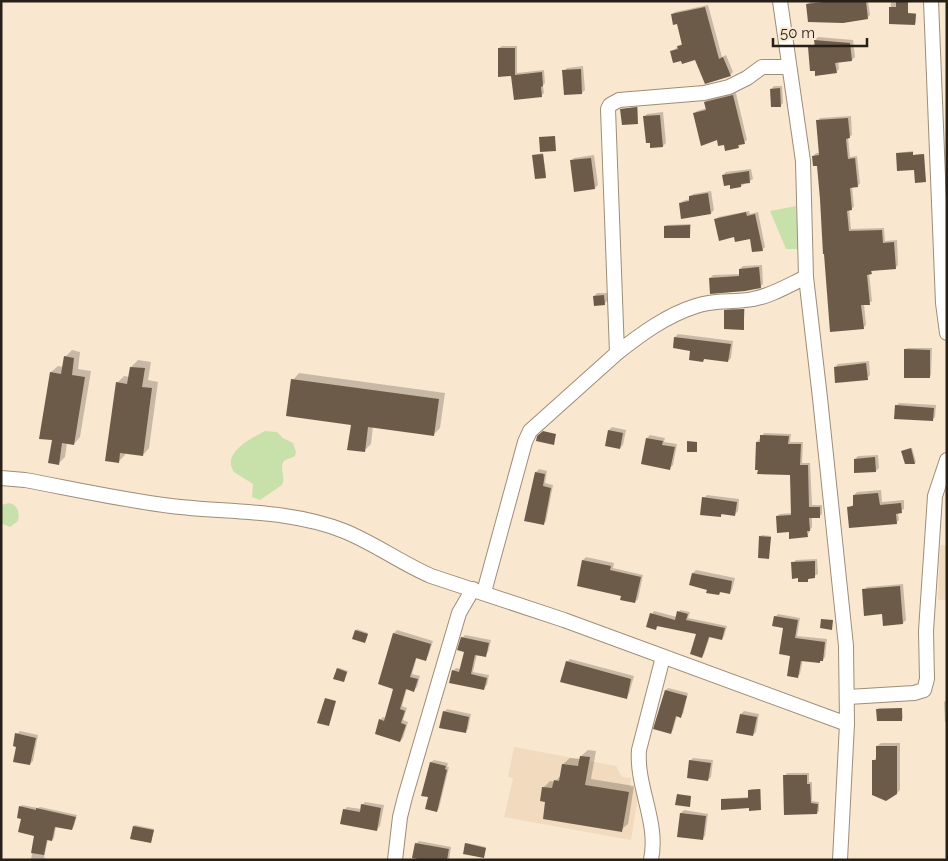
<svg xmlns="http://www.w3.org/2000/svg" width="948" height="861" viewBox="0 0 948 861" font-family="Raleway,sans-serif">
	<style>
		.built { fill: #f1dabd }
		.green { fill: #c8e1ab }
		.shadow { fill: #0003 }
		.building { fill: #6b5b48 }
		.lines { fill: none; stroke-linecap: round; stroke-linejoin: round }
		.minor-casing { stroke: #9e8d78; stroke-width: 16 }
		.minor { stroke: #fff; stroke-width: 14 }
	</style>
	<rect width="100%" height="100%" fill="#fae7d0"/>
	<g class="built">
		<path d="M940 545H947V600H938Z"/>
		<path d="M514 747 616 766 622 777 631 778 630 787 639 790 631 840 504 817 513 778 508 777Z"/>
	</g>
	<g class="green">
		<path d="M796 206 799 249H786L770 211Z"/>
		<path d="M265 431 277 432 283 438 293 443 296 452 295 456C292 458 286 459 284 461 279 467 286 478 282 485L260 500 252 497 253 484 234 472C221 453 252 438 265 431Z"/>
		<path d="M9 503C18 505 20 513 18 521L10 527 1 523V505Z"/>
	</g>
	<g class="shadow">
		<path d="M811 1H868L870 15 867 18 807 5Z"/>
		<path d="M891 1H908V13H916V23H890Z"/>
		<path d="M708 5 722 57 726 55 733 72 730 75 696 59 671 52 683 43 678 22 672 15 675 12Z"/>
		<path d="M818 37 853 40 855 57 852 60 838 61 839 69 836 72 809 48 812 45 816 44 815 40Z"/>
		<path d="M502 46H517V73L544 70 545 83 543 85 544 93 541 96 512 75 499 48Z"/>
		<path d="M583 66 585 90 582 93 564 71 567 68Z"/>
		<path d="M774 86H782L783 103 780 106 771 89Z"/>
		<path d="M736 93 747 140 738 147 725 144 718 139 694 114 697 111 707 108 705 102 708 99Z"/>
		<path d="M638 107V123L622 110 623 109Z"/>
		<path d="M663 112 666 143 663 146 651 141 644 117 647 114Z"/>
		<path d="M851 116 852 135 848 137 850 157 857 156 860 183 858 186H852L854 207 849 209 851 229 884 228 885 241 897 240 898 265 895 268 874 270 869 273 872 301 869 303 864 304 866 325 863 328 818 164 813 156 816 153H820L818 121 820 118Z"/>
		<path d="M913 151V155L924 154 925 181 915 169 897 153Z"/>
		<path d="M543 153 546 175 545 177 533 155Z"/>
		<path d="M594 155 598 185 595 188 571 161 574 158Z"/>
		<path d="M751 169 753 179 741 186 731 184 723 175 726 172Z"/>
		<path d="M711 191 714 210 711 213 682 217 680 204 683 201 690 199V197L693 194Z"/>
		<path d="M749 211 750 214 758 212 765 247 762 250 751 238 735 236 716 220 718 217Z"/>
		<path d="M691 224 690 237 665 226 666 225Z"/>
		<path d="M762 265 763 284 760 287 710 278 713 275 741 274 740 269 743 266Z"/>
		<path d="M597 293H607V301L604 304 594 296Z"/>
		<path d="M727 309H745L743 329 726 311Z"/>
		<path d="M678 334 733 341 731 358 728 361 705 358 703 361 692 350 674 347 675 337Z"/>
		<path d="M907 348H932L931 375 929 377 905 350Z"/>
		<path d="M72 350 80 352 78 369 91 371 80 437 74 444 67 443 65 457 58 464 53 439 51 372 58 366 63 367 65 357Z"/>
		<path d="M138 360 151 362 148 380 158 382 149 448 143 455 125 452V455L118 462 117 383 124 376 130 377 131 367Z"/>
		<path d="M869 361 870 375 867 378 835 367 838 364Z"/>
		<path d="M299 373 445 393 440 428 433 435 373 426 371 444 364 451 352 424 293 380Z"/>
		<path d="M899 403 936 405 935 417 932 420 896 406Z"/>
		<path d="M612 427 626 430 623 445 620 448 609 430Z"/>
		<path d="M764 433 791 434 790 442H803L802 463H810L812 505H822V514L820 516 812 517V527L807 536 790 530 777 516 780 514 792 513 791 474 757 442Z"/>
		<path d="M650 435 665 438 664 442 677 444 673 465 670 468 647 438Z"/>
		<path d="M912 448 916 462 915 463 902 451Z"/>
		<path d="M878 455 879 468 876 471 855 459 858 456Z"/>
		<path d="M539 469 547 471 545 483 553 485 546 521 543 524 525 520 536 472Z"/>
		<path d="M881 490 882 502 904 500V509L898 512 899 520 896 523 849 507 855 504 854 495 857 492Z"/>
		<path d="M707 495 739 499 738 511 735 514 723 513 721 516 704 498Z"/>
		<path d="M762 535 771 536 768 557 761 536Z"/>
		<path d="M586 557 614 563 613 568 643 575 638 599 635 602 622 595 578 585 583 560Z"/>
		<path d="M817 559 818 574 807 580 793 563 796 560Z"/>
		<path d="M696 570 735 578 732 590 729 593 722 591 719 594 708 589 691 584 693 573Z"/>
		<path d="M903 584 906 620 903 623 883 613 864 590 867 587Z"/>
		<path d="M680 610 690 612 688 618 727 626 724 636 722 639 710 636 704 654 702 656 697 633 658 626 655 629 652 614 654 611 677 617Z"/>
		<path d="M778 614 800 618 797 636 827 639 825 657 822 660 803 659 800 674 798 676 784 627 775 617Z"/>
		<path d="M357 629 368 633 366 640 356 630Z"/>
		<path d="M397 630 433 641 428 656 425 659 417 657 412 674 420 676 417 687 414 690 407 688 402 706 407 708 403 720 408 722 403 738 400 741 380 720 383 717 386 718 394 694V633Z"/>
		<path d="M465 635 491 640 488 652 485 655 477 654 473 672 489 675 487 685 484 688 453 671 456 668 461 669 465 651 462 638Z"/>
		<path d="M570 659 634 676 629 694 626 697 567 662Z"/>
		<path d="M339 668 348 671 344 681 338 669Z"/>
		<path d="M668 688 688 693 683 714 681 716H677L673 730 671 733 666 690Z"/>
		<path d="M947 699V722H945L944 702Z"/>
		<path d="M879 708H902L903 718 902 719 878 709Z"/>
		<path d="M447 709 471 714 468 729 465 732 444 712Z"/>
		<path d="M744 711 759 714 756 732 753 735 741 714Z"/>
		<path d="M20 731 38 735 33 761 30 764 17 746V734Z"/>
		<path d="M881 743H900V790L897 793 873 761 876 758 877 746Z"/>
		<path d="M588 750 596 751 591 779 634 786 628 824 621 830 547 801 544 787 550 781 555 782 562 774 563 764 570 758 581 759V756Z"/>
		<path d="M693 758 713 760 711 777 708 780 690 761Z"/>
		<path d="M434 760 448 763 447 767H449L439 808 437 811 429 796 431 762Z"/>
		<path d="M787 773H809V782H812V801L819 802V811L817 813 785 776Z"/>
		<path d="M751 789H761V809L722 799 750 797Z"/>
		<path d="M365 802 384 805 380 826 377 829 344 810 347 807 361 809 362 805Z"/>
		<path d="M22 805 38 808 40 807 77 815 74 826 72 829 56 826 54 838 52 840 48 839 44 858 53 860H31L35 835 22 818 20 807Z"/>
		<path d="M684 810 708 814 705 836 702 839 681 813Z"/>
		<path d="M135 825 154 829 151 842 134 826Z"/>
		<path d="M419 841 451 847 449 860H424L416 844Z"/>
		<path d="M467 843 486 847 484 856 466 844Z"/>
	</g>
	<g class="building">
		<path d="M831 1H866L868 19 843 23 808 22 806 4Z"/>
		<path d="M896 2H908V13L916 14 915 25 889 24V7H896Z"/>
		<path d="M705 7 719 59 723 57 731 76 705 84 695 60 682 64 681 61 673 63 670 51 678 49 677 46 682 45 677 24 673 25 671 14Z"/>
		<path d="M814 40 850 43 852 61 835 63 837 73 815 76V71H810L808 47H815Z"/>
		<path d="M498 48H515V75L542 72 543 86 541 87 542 97 514 100 511 76 498 77Z"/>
		<path d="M581 69 582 94 564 95 562 70Z"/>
		<path d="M780 88 781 107H771L770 89Z"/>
		<path d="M733 95 745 144 738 145 739 148 725 151 724 145 718 146 717 140 701 146 693 113 706 110 704 102Z"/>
		<path d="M637 107 638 124 622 125 620 109Z"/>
		<path d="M660 115 663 147 650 148V143H646L643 116Z"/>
		<path d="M848 118 850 138 846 139 848 159 855 158 858 187 850 188 852 210 847 211 849 231 882 230 883 243 894 242 896 269 871 271 872 274 867 275 870 305H861L864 329 830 332 824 254H823L820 199 817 166H813L812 156 819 155 816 120Z"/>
		<path d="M555 136 556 151 540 152 539 137Z"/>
		<path d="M913 152V155L924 154 926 182 915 183 914 170 897 171 896 153Z"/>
		<path d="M543 154 546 178 535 179 532 155Z"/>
		<path d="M591 158 595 189 574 192 570 160Z"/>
		<path d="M749 171 750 183 741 184V187L730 189V185L724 186 722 175Z"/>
		<path d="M708 193 711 214 681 219 679 203 689 201V196Z"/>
		<path d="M746 212 747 216 755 214 763 251 752 252 750 239 735 242 734 237 719 241 714 219Z"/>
		<path d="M690 225V238H664V226Z"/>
		<path d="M759 267 761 288 745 291 710 294 709 278 739 276V269Z"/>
		<path d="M604 295 605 305 594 306 593 296Z"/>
		<path d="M744 309V330L724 329V310Z"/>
		<path d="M674 337 731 344 728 362 704 359 703 362 689 360 690 351 673 348Z"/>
		<path d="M904 349 930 350V378H904Z"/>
		<path d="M64 356 74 358 72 375 85 377 74 445 62 443 59 465 48 463 52 440 39 439 50 372 61 374Z"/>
		<path d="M866 363 868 380 835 383 834 367Z"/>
		<path d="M130 367 145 368 142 387 152 388 143 456 120 453 119 463 105 461 116 382 127 384Z"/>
		<path d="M291 379 439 399 434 436 368 427 365 452 347 450 351 425 286 416Z"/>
		<path d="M895 405 934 408 933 421 894 419Z"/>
		<path d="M608 430 623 433 620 449 605 446Z"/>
		<path d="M543 431 556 434 554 445 536 441 537 436Z"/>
		<path d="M760 435 789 436 788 444H801L800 465H808L809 507H820V518H809L810 531H807L808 537 789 539V532L777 533 776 516 791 515 790 475 757 474 758 470H755L756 442H760Z"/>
		<path d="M646 438 663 441 662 445 675 447 670 470 641 464Z"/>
		<path d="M687 441 697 442V452H687Z"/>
		<path d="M911 448 915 464H905L901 451Z"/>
		<path d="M875 457 876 472 854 473V459Z"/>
		<path d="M535 472 545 474 543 486 551 488 544 525 524 521Z"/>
		<path d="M878 493 880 505 901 503 902 513 896 514 897 524 849 528 847 507 853 506V495Z"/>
		<path d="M702 497 737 502 735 516 721 514V517L700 515Z"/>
		<path d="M759 536 771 537 769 559 758 558Z"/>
		<path d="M582 560 611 566 610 570 641 577 635 603 620 600 621 596 577 586Z"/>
		<path d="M815 561V578L808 579V582H798V578L792 579 791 562Z"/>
		<path d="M692 573 732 581 730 594 720 592 719 595 706 593 707 590 689 585Z"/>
		<path d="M900 586 903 624 883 626 882 614 864 616 862 589Z"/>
		<path d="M677 611 688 614 686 620 725 628 722 640 709 637 702 658 690 654 696 634 657 626 656 630 646 627 650 613 675 620Z"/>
		<path d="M774 616 798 620 795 638 825 642 823 661H820V663L801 661 798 678 787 676 790 656 779 654 783 628 772 626Z"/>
		<path d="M821 619 833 620 832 630 820 628Z"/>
		<path d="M355 630 368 634 365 643 352 639Z"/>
		<path d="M393 633 431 644 426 661 416 658 410 677 418 679 414 692 406 689 400 709 405 711 401 723 406 725 400 742 375 734 379 719 384 721 392 693 393 689 378 684Z"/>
		<path d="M461 637 489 643 486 657 475 655 471 674 487 678 484 690 449 683 452 670 459 672 464 652 457 650Z"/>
		<path d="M566 661 631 679 627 699 560 682Z"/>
		<path d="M337 668 347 672 344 682 333 679Z"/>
		<path d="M665 690 687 696 681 718 676 716 671 734 653 729Z"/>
		<path d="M325 698 336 701 329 726 317 723Z"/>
		<path d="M902 708V721H877L876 709Z"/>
		<path d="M443 711 469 717 466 733 439 728Z"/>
		<path d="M740 714 757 717 753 736 736 733Z"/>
		<path d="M15 733 36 738 30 765 13 762 16 747 13 746Z"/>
		<path d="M876 746H897V794L886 801 872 795V760H876Z"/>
		<path d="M580 756 590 757 585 785 629 792 622 832 543 819 545 802 540 801 542 787 552 788 554 780 559 781 562 764 578 766Z"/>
		<path d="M689 760 711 763 708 781 687 778Z"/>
		<path d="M430 762 446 766 445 769 447 770 437 812 425 809 428 797 421 796Z"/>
		<path d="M783 775H807V784H810L811 803 818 804 817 814 784 815Z"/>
		<path d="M760 789 761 810 749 811V808L721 810V799L748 798V790Z"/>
		<path d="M677 794 691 796 690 807 675 805Z"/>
		<path d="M361 804 381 808 377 831 340 824 343 809 360 812Z"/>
		<path d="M19 806 36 810V808L76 817 72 830 55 827 52 841 47 840 44 855 31 853 34 836 18 832 21 819 17 818Z"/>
		<path d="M680 813 706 816 703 840 677 837Z"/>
		<path d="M133 826 154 830 151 843 130 839Z"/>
		<path d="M415 843 449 849 447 860H424L412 858Z"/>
		<path d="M465 843 486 848 484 858 463 854Z"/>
	</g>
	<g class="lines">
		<defs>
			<g id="minor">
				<path d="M780 1 803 161 806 277 820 398 846 646 847 724 840 860"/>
				<path d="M931 1 943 303 947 333"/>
				<path d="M789 67H762L747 78 729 87 704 93 619 100 610 105 608 109 617 353C641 334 667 315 696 306 714 299 734 303 753 299 771 296 789 285 806 277"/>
				<path d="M1 478 25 480C73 489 122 500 171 506 228 513 289 509 344 531 374 543 401 563 431 576L564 620 847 724"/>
				<path d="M484 592 525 442 530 431 617 353"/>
				<path d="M848 697 914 693 924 690 927 679 926 631 935 496 947 460"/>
				<path d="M395 860 400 817 405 797 459 613 473 589"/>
				<path d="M651 860C659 822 636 787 639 750L663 657"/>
			</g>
		</defs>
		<use href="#minor" class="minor-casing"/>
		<use href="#minor" class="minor"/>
	</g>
	<rect width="948" height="861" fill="none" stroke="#272018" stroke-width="5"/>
	<path d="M773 38v8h94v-8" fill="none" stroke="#272018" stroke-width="2.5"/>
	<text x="780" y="38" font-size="15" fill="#272018" stroke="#fae7d0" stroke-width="4" paint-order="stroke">50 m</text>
</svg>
